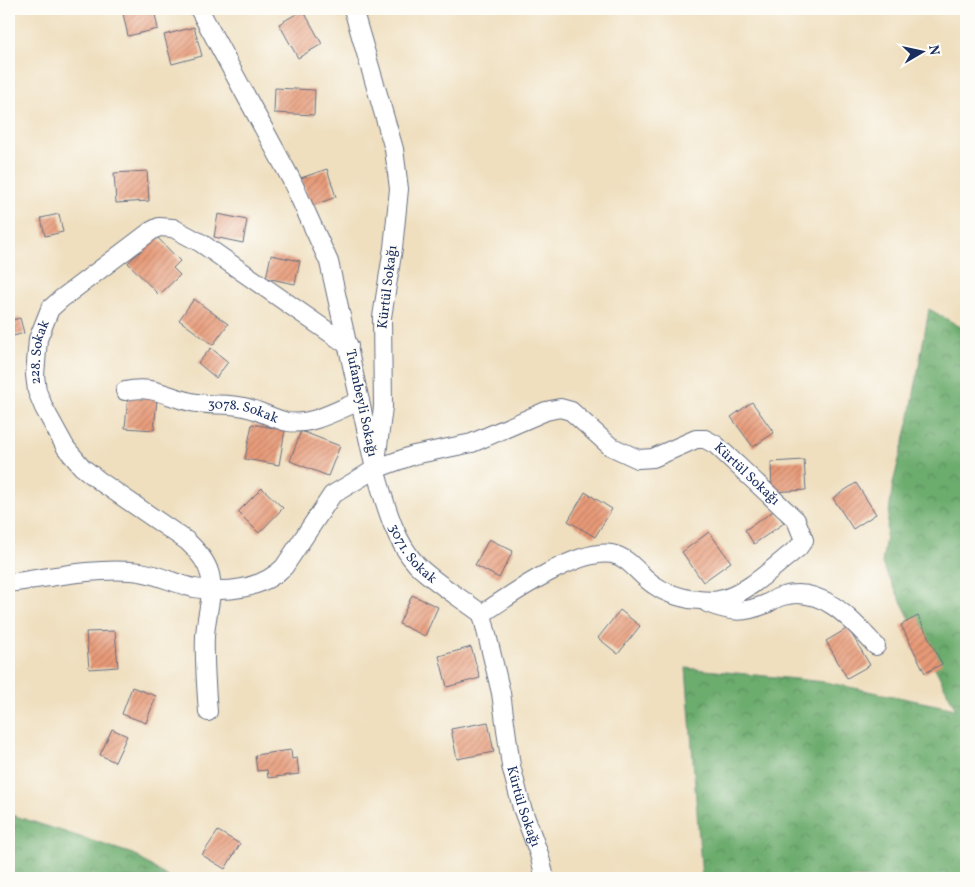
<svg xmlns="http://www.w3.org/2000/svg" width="975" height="887" viewBox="0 0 975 887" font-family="Vollkorn,serif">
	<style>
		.forest { fill: url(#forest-crowns); stroke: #446e66 }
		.building { fill: url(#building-hatch) }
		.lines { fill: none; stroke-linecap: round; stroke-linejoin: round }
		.street-casing { stroke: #656d80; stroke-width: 20 }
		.street { stroke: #fff; stroke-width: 18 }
		.labels { text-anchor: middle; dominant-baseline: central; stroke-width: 4; stroke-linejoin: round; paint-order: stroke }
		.street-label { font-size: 14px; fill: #1b2f5e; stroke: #fdfcf7 }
	</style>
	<defs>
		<pattern id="forest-crowns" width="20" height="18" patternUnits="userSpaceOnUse" patternTransform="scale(1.25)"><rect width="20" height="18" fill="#6cac6d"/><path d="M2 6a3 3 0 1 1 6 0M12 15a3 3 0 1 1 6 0" fill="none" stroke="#588c5d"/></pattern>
		<pattern id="building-hatch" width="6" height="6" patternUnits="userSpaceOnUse" patternTransform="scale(1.25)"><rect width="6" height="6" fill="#e89a77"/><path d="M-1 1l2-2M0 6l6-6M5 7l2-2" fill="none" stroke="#bb7e65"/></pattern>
	</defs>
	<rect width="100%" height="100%" fill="#fdfcf7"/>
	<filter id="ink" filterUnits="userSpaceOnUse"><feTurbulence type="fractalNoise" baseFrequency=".02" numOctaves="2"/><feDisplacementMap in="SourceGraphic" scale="10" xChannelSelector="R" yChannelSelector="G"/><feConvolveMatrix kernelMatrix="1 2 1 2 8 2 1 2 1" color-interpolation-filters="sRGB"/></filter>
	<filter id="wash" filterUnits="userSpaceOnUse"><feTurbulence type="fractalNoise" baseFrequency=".0096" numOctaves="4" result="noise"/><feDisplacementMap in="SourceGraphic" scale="20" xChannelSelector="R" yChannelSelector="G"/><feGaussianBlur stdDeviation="1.12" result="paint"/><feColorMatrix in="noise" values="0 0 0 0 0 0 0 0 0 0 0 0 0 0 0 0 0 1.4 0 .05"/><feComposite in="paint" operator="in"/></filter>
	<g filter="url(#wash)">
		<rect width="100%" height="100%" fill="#efdfbf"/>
		<g class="forest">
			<path d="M929 309 966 330V878H702L686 668 825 682 956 709 882 564 893 483 910 416Z"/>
			<path d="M9 814 133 854 169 878H9Z"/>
		</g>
		<g id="blocks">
			<g class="building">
				<path d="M122 9H154L158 29 128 36Z"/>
				<path d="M303 10 322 44 298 58 279 24Z"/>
				<path d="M194 27 202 56 172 64 164 35Z"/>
				<path d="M275 88 315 90 314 115 274 113Z"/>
				<path d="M327 169 336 197 311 206 301 178Z"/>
				<path d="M147 171 149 201 116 203 114 173Z"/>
				<path d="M59 214 63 232 45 236 41 218Z"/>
				<path d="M218 214 247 220 243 243 214 237Z"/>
				<path d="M156 236 180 261 173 268 180 275 159 295 128 263Z"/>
				<path d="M271 255 300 261 295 284 266 278Z"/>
				<path d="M194 299 228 324 213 345 179 320Z"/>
				<path d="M20 318 24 333 10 337 9 321Z"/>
				<path d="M211 348 228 362 216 378 198 363Z"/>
				<path d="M128 396 157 399 154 430 125 428Z"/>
				<path d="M752 402 774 433 753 447 731 417Z"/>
				<path d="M252 424 285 430 279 465 245 459Z"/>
				<path d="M301 431 340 446 328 476 290 461Z"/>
				<path d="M804 460 806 490 772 492 771 462Z"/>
				<path d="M856 483 876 514 853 529 833 498Z"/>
				<path d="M262 488 283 508 259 533 238 512Z"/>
				<path d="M585 492 612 509 595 537 568 521Z"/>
				<path d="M775 510 784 523 754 544 745 530Z"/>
				<path d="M709 532 731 562 703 582 682 552Z"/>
				<path d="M489 539 513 551 499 578 475 565Z"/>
				<path d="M412 595 438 607 425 636 399 624Z"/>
				<path d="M620 610 640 626 618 654 598 638Z"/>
				<path d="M918 616 942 664 925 673 901 625Z"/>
				<path d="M848 628 870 665 847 678 826 641Z"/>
				<path d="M115 631 118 667 89 669 86 632Z"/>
				<path d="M471 647 480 678 447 687 439 656Z"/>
				<path d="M132 687 156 696 146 723 122 714Z"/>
				<path d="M488 722 494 752 457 759 451 729Z"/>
				<path d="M112 729 127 736 115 762 100 755Z"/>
				<path d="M291 750 292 759 297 758 299 774 268 778 267 770 257 771 255 755Z"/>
				<path d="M218 831 240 844 225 869 202 855Z"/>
			</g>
		</g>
	</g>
	<g filter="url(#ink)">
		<use href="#blocks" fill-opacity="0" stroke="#656d80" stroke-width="1"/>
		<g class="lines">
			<defs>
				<g id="street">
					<path id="s1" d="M353 9 394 149 399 189 393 248 382 317 383 407 375 469 414 455 472 443 546 411 560 408 571 411 610 446 638 459 653 458 696 439H705L716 445 796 520 804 540 798 548C777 564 745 596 719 600 709 602 699 600 689 599 676 596 665 593 654 585 640 576 629 557 612 554 577 548 510 595 482 614L501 693 511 766 522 808 539 854 545 878"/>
					<path id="s2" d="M125 391C153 385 165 396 191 402 209 406 227 403 244 407 259 410 273 419 288 422 312 426 339 409 360 401"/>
					<path id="s3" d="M375 469C385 502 393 539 417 565 435 583 461 598 482 614"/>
					<path d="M9 583C49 578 91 568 131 571 154 572 172 583 194 588 225 593 261 590 284 567L332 495 375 469 329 262 291 179 199 9"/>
					<path d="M707 603C730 612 742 614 766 604 772 601 777 597 783 596 822 585 852 620 876 646"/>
					<path id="s4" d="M208 712C206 686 204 661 205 636 208 593 225 576 187 541L101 482 82 467 66 448 44 408 37 391 35 375 38 339 50 309 61 299 151 231 159 227 173 228 201 243 349 346"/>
				</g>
			</defs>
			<use href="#street" class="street-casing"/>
			<use href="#street" class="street"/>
		</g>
	</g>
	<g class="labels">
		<g class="street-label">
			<text transform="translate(388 287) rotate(-83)">Kürtül Sokağı</text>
			<text stroke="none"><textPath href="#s4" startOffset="436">228. Sokak</textPath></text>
			<text transform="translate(361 403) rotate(78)">Tufanbeyli Sokağı</text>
			<text stroke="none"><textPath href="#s2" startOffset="121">3078. Sokak</textPath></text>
			<text stroke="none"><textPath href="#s1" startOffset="884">Kürtül Sokağı</textPath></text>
			<text stroke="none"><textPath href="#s3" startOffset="94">3071. Sokak</textPath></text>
			<text stroke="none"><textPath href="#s1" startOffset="1542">Kürtül Sokağı</textPath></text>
		</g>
	</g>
	<rect width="975" height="887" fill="none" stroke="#fdfcf7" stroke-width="30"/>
	<g transform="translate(922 52) rotate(81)" stroke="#fdfcf7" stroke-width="4" paint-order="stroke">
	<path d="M0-4L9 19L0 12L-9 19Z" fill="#1b2f5e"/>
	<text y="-8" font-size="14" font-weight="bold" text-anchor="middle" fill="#1b2f5e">N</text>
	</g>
</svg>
